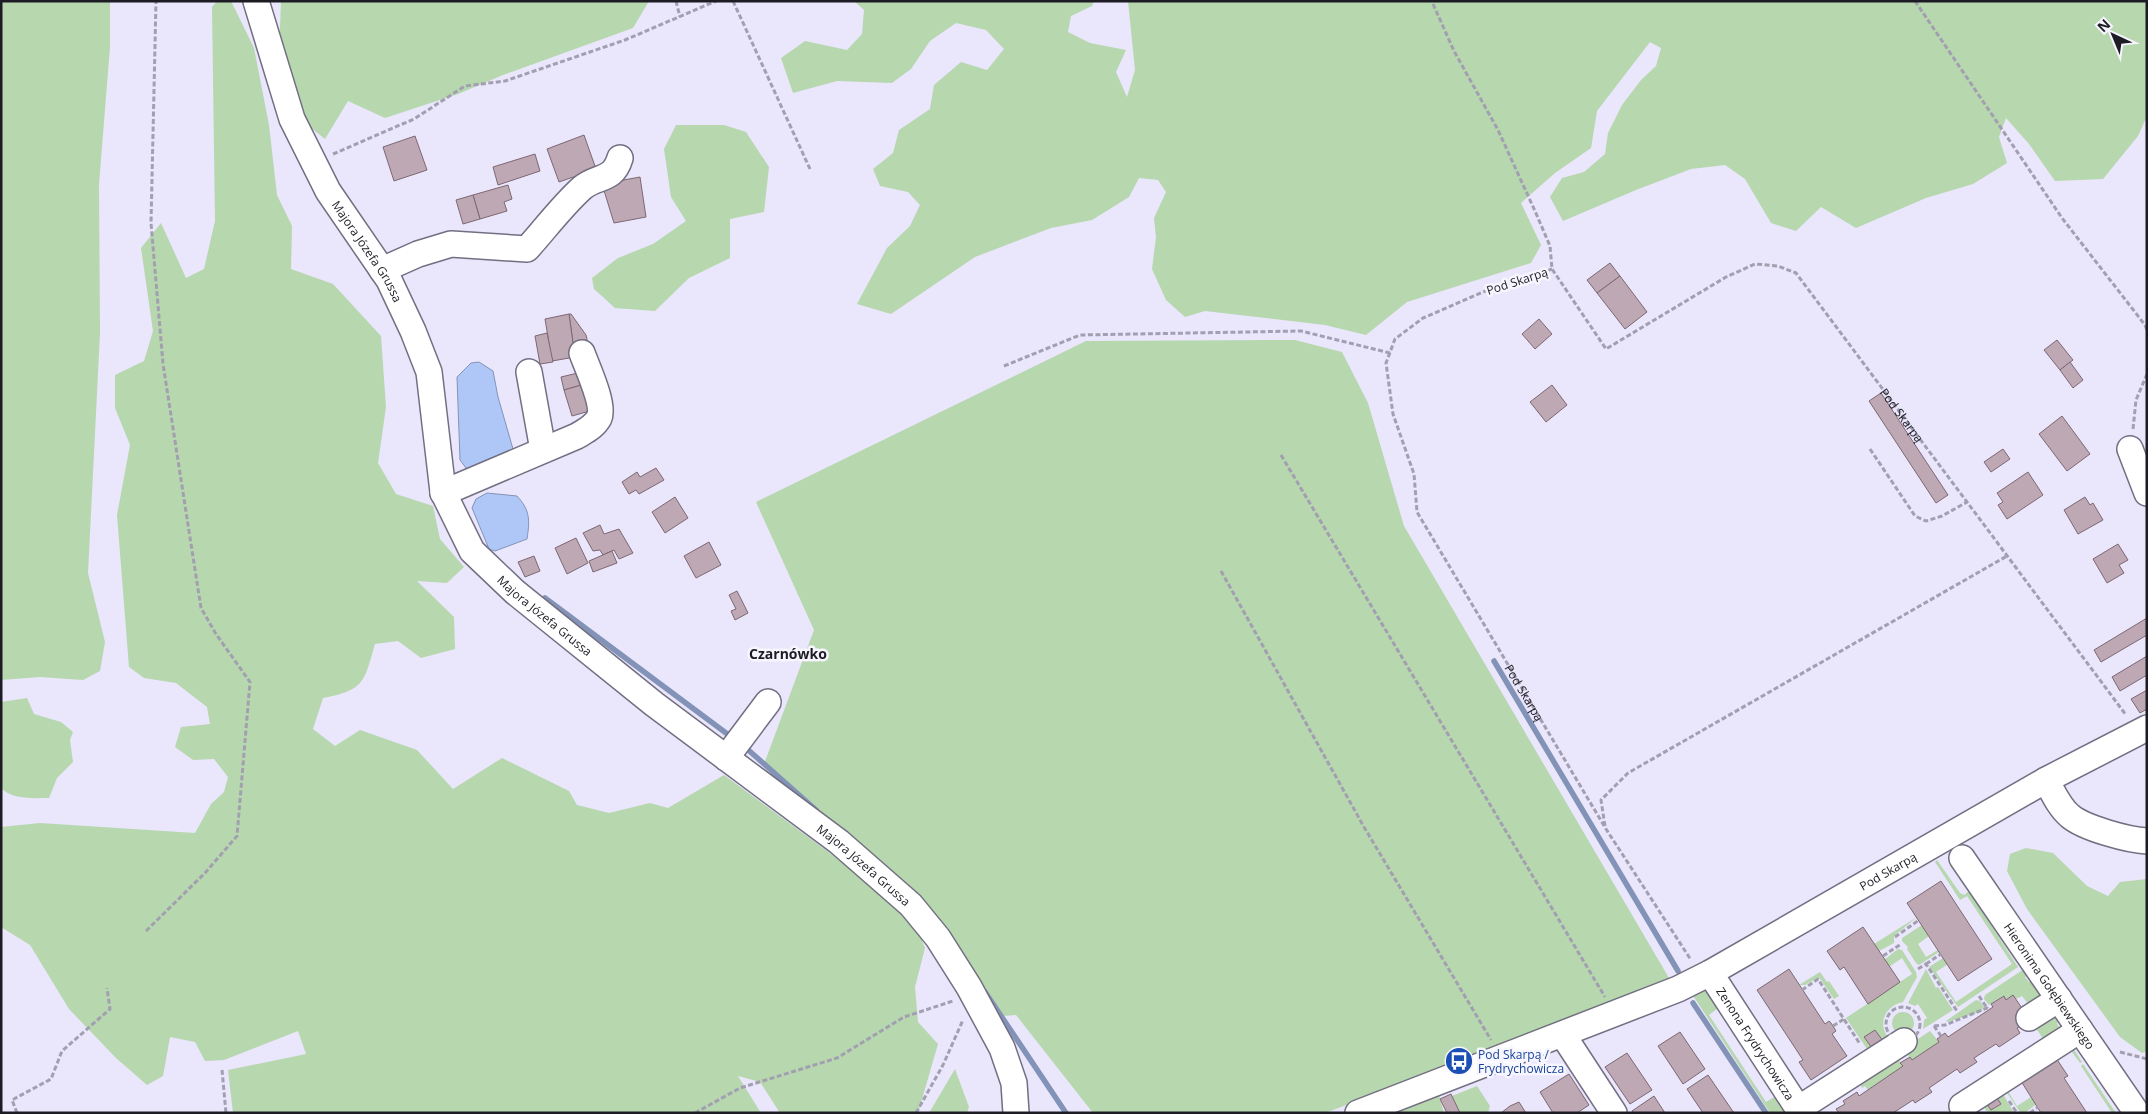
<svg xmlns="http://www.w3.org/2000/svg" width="2148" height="1114" viewBox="0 0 2148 1114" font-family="'Open Sans',sans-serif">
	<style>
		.green { fill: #b7d7ae }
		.water { fill: #afc7f6; stroke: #8393b7 }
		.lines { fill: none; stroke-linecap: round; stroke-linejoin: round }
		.stream { stroke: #8393b7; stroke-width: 5.5 }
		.building { fill: #bea8b4; stroke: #7c6873 }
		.minor-casing { stroke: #736f82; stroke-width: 28 }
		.path { stroke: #a29fb0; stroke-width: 3; stroke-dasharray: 5 2.5; stroke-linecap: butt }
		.minor { stroke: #fff; stroke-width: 25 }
		.labels { text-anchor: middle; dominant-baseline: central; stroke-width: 5; stroke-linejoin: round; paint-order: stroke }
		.street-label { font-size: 12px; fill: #1d1b23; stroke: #f7f5fe }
		.transit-label { font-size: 12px; fill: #164399; stroke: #f7f5fe; text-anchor: start }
		.neighbourhood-label { font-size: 14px; font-weight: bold; fill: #1d1b23; stroke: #f7f5fe }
	</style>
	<rect width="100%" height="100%" fill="#eae6fc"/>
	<g class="green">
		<path d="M1 1H110V47L99 184 100 333 88 573 105 642 100 671 83 680 40 677 1 680Z"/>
		<path d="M217 1H231L254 48 269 125 277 195 292 226 291 269 333 284 381 336 386 407 378 463 396 494 433 506 440 539 464 567 447 583 417 581 454 617 455 649 421 658 398 641 375 644C364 682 365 690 323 698L313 729 335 746 360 730 417 750 453 789 502 758 569 791 577 805 609 813 650 803 668 808 724 775 888 896 918 931 925 948 915 987 918 1022 938 1044 918 1113H780L760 1082 738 1076 761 1113H233L228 1070 306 1054 298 1031 224 1060 205 1061 195 1042 170 1037 163 1076 147 1085 116 1058 69 1009 30 945 1 927V827L40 823 195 833 211 804 224 792 228 777 214 759 193 760 175 747 181 727 210 724 207 707 176 683 144 678 129 667 117 515 130 445 115 408V375L144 361 153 331 141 248 161 223 186 278 204 269 215 221 212 7Z"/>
		<path d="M281 1H649L633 28 503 75 458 94 385 118 348 101 325 139 305 123 279 54Z"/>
		<path d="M854 1H1094L1092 6 1071 16 1068 32 1090 43 1126 50 1116 72 1127 97 1135 70 1128 1H2147V116L2138 136 2103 179 2055 181 2029 144 2006 118 1999 137 2007 163 1973 184 1926 198 1856 228 1821 207 1796 231 1771 223 1745 179 1725 165 1691 169 1636 190 1563 221 1550 197 1562 178 1584 172 1605 154 1608 133 1622 105 1641 80 1656 66 1661 48 1650 42 1597 111 1591 148 1555 173 1521 203 1541 245 1531 263 1407 302 1366 335 1325 325 1205 311 1185 317 1166 300 1152 269 1156 237 1154 218 1166 192 1158 180 1139 178 1129 197 1092 220 1051 228 975 257 891 314 857 304 887 248 910 226 920 205 908 192 880 186 873 169 893 153 899 130 930 109 934 85 961 62 987 70 1004 49 986 30 956 23 930 41 911 69 892 83 837 81 793 93 781 58 805 41 847 50 862 34 864 10Z"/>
		<path d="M676 125H724L746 132 769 167 764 212 730 219V258L689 278 655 311 615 308 594 289 592 278 618 258 653 244 686 221 671 197 664 149Z"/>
		<path d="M1295 340 1342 352 1368 403 1404 526 1669 978 1432 1073 1325 1113H1093L1016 1015 1003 1016 927 903 764 764 814 630 756 502 1086 341Z"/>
		<path d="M27 698 34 714 61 722 73 732 70 740 73 762 57 778 49 798C34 798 13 800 1 788V702Z"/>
		<path d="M2026 848 2053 853 2087 886 2108 896 2120 882 2147 879V1051L2142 1053 2120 1037 2027 909 2007 871 2010 854Z"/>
		<path d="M1937 860 1960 893 1964 895 1969 891 2018 967 1958 1007 1929 967 1943 958 1948 964 1936 972 1956 1002 2012 964 1967 896 1960 900 1935 862Z"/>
		<path d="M1917 917 1894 936V943L1879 951 1874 944Z"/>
		<path d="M1922 925 1929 936 1918 944 1926 957 1938 950 1939 952 1919 965 1916 963 1907 949 1908 947 1902 941V938Z"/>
		<path d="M1898 949 1902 950 1916 972 1917 977 1903 1002C1883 1006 1876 1028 1892 1041L1886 1045 1875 1030 1865 1037 1875 1052H1869L1846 1018 1912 974 1902 958 1889 967 1884 960Z"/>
		<path d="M2030 965 2028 975 2025 977 2029 982 2037 977 2044 994 2030 1006 2022 996 2016 999 2013 996 2006 1000 2003 996 1989 1005 1984 999 1985 995Z"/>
		<path d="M1926 969 1936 988 1938 987 1953 1010 1923 1029 1924 1020 1927 1018 1918 1004 1915 1006 1908 1003Z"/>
		<path d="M1820 972 1827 982 1829 981 1839 996 1834 999 1819 977 1805 985H1799Z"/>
		<path d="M1696 989 1707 991 1718 1008 1709 1015 1766 1102 1776 1096 1789 1113H1770L1690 991Z"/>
		<path d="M1976 1000 1980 1001 1984 1007 1982 1009 1983 1011 1947 1022 1946 1021Z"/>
		<circle cx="1903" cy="1023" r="11"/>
		<path d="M2045 1015 2065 1017 2057 1023 2060 1030 2044 1040 2033 1024Z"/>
		<path d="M1930 1031 1939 1042 1912 1060 1905 1051 1906 1047Z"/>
		<path d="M2077 1040H2081L2073 1048 2082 1062 2080 1063 2070 1049 2007 1090 2017 1106 2031 1097 2036 1104 2025 1113 2020 1112 2005 1090 2006 1086Z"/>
		<path d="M1898 1059 1903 1066 1868 1090 1865 1086 1862 1088 1857 1079Z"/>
		<path d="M2083 1064 2116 1113H2112L2081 1066Z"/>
		<path d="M955 1069 969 1107 967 1113H929Z"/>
		<path d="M1477 1086 1490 1106 1488 1113H1460L1452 1096Z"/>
		<path d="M2003 1094 2014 1113H1988L1981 1103 1985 1101 1991 1110 2001 1104 1995 1095Z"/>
		<path d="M1439 1095 1444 1113H1396Z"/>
	</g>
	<g class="water">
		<path d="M479 362 493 371 498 397 515 456 469 472 460 460 457 377 471 363Z"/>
		<path d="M487 493 517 496C530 510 530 520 527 539L495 551 489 549 472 508 476 499Z"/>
	</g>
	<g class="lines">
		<g class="stream">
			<path d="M545 598 730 736"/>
			<path d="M1494 661 1678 971"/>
			<path d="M745 747 816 810"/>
			<path d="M985 992 1066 1113"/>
			<path d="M1693 1003 1766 1113"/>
		</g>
	</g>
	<g class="building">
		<path d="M584 135 596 169 559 182 547 149Z"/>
		<path d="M415 136 427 170 394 181 383 147Z"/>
		<path d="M535 154 540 171 498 185 493 167Z"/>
		<path d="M640 177 646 217 614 223 602 184Z"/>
		<path d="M508 185 512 199 504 202 507 211 480 219 473 195Z"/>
		<path d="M473 195 480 219 463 224 456 200Z"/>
		<path d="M1610 263 1620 276 1597 293 1587 280Z"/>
		<path d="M1620 276 1647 312 1625 329 1597 293Z"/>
		<path d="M569 314H571L586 335 589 348 574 351Z"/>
		<path d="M569 314 575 357 552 361 545 319Z"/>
		<path d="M1539 319 1552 334 1535 349 1522 334Z"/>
		<path d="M547 333 553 362 540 364 535 336Z"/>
		<path d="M2057 340 2073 360 2060 370 2044 350Z"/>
		<path d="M2070 362 2083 380 2073 388 2060 370Z"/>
		<path d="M582 372 585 384 564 390 561 377Z"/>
		<path d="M585 384 593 410 572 416 564 390Z"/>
		<path d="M1552 385 1567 405 1546 422 1530 402Z"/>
		<path d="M1881 393 1948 495 1936 503 1869 401Z"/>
		<path d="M2062 416 2090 454 2067 471 2039 434Z"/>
		<path d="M2003 449 2010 459 1991 472 1984 462Z"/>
		<path d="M656 468 664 480 639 494 636 490 629 494 622 482 637 472 640 477Z"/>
		<path d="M2028 472 2043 495 2007 519 1998 505 2003 502 1997 493Z"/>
		<path d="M675 497 688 518 665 533 652 512Z"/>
		<path d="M2085 497 2090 505 2093 503 2103 520 2078 534 2064 510Z"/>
		<path d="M600 525 604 534 619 529 633 553 619 559 614 550 603 555 600 550 593 551 583 533Z"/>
		<path d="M576 538 588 563 567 574 555 548Z"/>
		<path d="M709 542 721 565 696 578 684 556Z"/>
		<path d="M2118 544 2128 560 2119 565 2124 573 2107 583 2093 559Z"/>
		<path d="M612 551 617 563 593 572 589 561Z"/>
		<path d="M534 556 540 571 525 577 518 562Z"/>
		<path d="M737 591 748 613 735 620 731 611 736 609 729 595Z"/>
		<path d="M2147 618V635L2101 662 2094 650Z"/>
		<path d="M2147 656V675L2120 691 2112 677Z"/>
		<path d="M2147 690V709L2140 713 2131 699Z"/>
		<path d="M1941 881 1992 959 1958 981 1907 903Z"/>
		<path d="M1863 927 1900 982 1868 1004 1844 967 1840 970 1827 951Z"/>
		<path d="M1789 969 1825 1024 1829 1021 1831 1023 1836 1031 1832 1034 1847 1056 1811 1080 1799 1062 1803 1060 1757 990Z"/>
		<path d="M2013 995 2030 1020 2017 1028 2020 1033 1999 1047 1996 1044 1974 1058 1977 1062 1960 1073 1957 1069 1929 1088 1932 1092 1915 1103 1913 1100 1893 1113H1839L1836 1109 1845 1104 1843 1101 1857 1092 1859 1096 1903 1066 1900 1063 1910 1057 1912 1060 1939 1042 1937 1039 1945 1033 1948 1037 1993 1007 1991 1004 2004 996 2006 1000Z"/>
		<path d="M1875 1030 1883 1041 1872 1048 1864 1037Z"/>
		<path d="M1680 1032 1705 1069 1683 1084 1658 1046Z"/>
		<path d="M1627 1053 1652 1090 1630 1104 1605 1067Z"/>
		<path d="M2056 1058 2068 1076 2064 1078 2087 1113H2041L2021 1081Z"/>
		<path d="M1569 1074 1589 1105 1577 1113H1553L1540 1092Z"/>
		<path d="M1708 1075 1734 1113H1703L1687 1089Z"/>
		<path d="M1451 1094 1460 1113H1447L1440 1099Z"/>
		<path d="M1995 1095 2001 1104 1991 1110 1985 1101Z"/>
		<path d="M1654 1096 1665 1113H1633L1632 1111Z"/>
		<path d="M1519 1102 1526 1113H1501L1510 1106Z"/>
	</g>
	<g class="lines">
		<defs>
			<g id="minor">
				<path id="s3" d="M256 1 292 119 328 191 389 280 413 331 429 372 443 492 472 551 515 592 654 704 839 842 911 905 938 938 969 987 1002 1048 1014 1083 1016 1113"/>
				<path d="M382 270 418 254 451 244 527 249C545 229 562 206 582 188 597 175 613 182 620 158"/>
				<path d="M529 372 543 450"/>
				<path d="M2130 449 2147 493"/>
				<path d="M443 493 577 436C585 431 594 427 599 418 605 405 587 367 582 353"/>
				<path d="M726 758 768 702"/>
				<path d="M2046 780C2053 792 2059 807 2070 816 2084 828 2128 840 2147 841"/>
				<path id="s4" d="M1962 858 2137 1113"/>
				<path id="s5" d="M1710 973 1801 1113"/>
				<path d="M2029 1018 2059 999"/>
				<path d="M1563 1035 1614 1113"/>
				<path d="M1962 1106 2080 1030"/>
				<path d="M1798 1109 1904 1041"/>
				<path id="s6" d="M1358 1113 1678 989 1710 973 2046 780 2147 728"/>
			</g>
		</defs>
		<use href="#minor" class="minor-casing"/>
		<g class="path">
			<path d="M676 1 680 17"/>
			<path d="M733 1 810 169"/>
			<path d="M1915 1 2062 218 2145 325 2147 330"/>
			<path id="s1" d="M1433 4 1454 51 1498 130 1535 211 1550 246 1552 269 1606 349 1726 277 1755 264 1778 266 1796 273 2126 715"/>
			<path d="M333 154 414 119 465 86 505 81 625 40 716 1"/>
			<path id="s2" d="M1552 269 1483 292 1423 318 1395 339 1386 363 1393 414 1414 474 1417 512 1606 829 1691 960"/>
			<path d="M1004 366 1080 335 1301 331 1390 353"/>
			<path d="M2133 429 2136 400 2147 374"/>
			<path d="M1870 449 1915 516 1926 521 1942 516 1967 502"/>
			<path d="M1281 455 1605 997"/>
			<path d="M1221 571 1364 827 1491 1040"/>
			<path d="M1605 826 1601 800 1628 773 2007 556"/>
			<path d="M146 931 205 873 237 836 250 682 216 634 201 608 163 364 151 223 156 1"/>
			<path d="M1895 937 1919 920"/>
			<path d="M1883 956 1901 944"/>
			<path d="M1926 964 1941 954"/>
			<path d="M1918 969 1926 964 1957 1011"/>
			<path d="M1802 990 1818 979 1860 1044"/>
			<path d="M1979 996 1987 1008"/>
			<circle cx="1903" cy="1024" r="17"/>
			<path d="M1833 1026 1844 1019"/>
			<path d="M1934 1026 1945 1025 1987 1008 1989 1010"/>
			<path d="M1934 1026 1941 1036"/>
			<path d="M2120 1052 2147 1059"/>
			<path d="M222 1070 226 1113"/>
			<path d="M2009 1101 2017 1113"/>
			<path d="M17 1113 12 1100 51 1079 62 1051 110 1009 107 988"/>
			<path d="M695 1113 740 1088 837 1058 904 1017 953 1001"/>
			<path d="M916 1113 943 1065 963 1020"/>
			<path d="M2030 1113 2038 1107"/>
		</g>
		<use href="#minor" class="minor"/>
	</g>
	<defs>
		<symbol id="bus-disc" viewBox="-11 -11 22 22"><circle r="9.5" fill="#1a4fb4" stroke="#f7f5fe"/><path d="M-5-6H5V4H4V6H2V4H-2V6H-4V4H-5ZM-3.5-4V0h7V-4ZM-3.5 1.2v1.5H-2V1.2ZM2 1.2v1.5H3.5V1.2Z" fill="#fff"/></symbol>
	</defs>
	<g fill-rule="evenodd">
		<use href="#bus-disc" x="1443" y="1045" width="32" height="32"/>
	</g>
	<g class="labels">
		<g class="street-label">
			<text stroke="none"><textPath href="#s3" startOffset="276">Majora Józefa Grussa</textPath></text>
			<text transform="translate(1517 281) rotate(-18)">Pod Skarpą</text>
			<text stroke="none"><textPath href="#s1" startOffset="780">Pod Skarpą</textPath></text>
			<text stroke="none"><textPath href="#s3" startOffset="696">Majora Józefa Grussa</textPath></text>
			<text stroke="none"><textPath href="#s2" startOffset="562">Pod Skarpą</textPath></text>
			<text stroke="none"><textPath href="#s3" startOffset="1101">Majora Józefa Grussa</textPath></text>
			<text stroke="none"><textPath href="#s6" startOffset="584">Pod Skarpą</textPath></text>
			<text stroke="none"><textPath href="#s4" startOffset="155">Hieronima Gołębiewskiego</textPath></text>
			<text stroke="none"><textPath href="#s5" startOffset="84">Zenona Frydrychowicza</textPath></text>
		</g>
		<g class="transit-label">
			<text x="1478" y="1054">Pod Skarpą /<tspan x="1478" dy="14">Frydrychowicza</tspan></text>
		</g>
		<g class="neighbourhood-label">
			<text x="788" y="653">Czarnówko</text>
		</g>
	</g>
	<rect width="2148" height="1114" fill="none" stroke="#1d1b23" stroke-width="5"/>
	<g transform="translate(2113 35) rotate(316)" stroke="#f7f5fe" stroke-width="4" paint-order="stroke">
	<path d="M0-4L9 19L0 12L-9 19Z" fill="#1d1b23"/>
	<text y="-8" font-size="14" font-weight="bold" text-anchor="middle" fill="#1d1b23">N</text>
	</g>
</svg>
